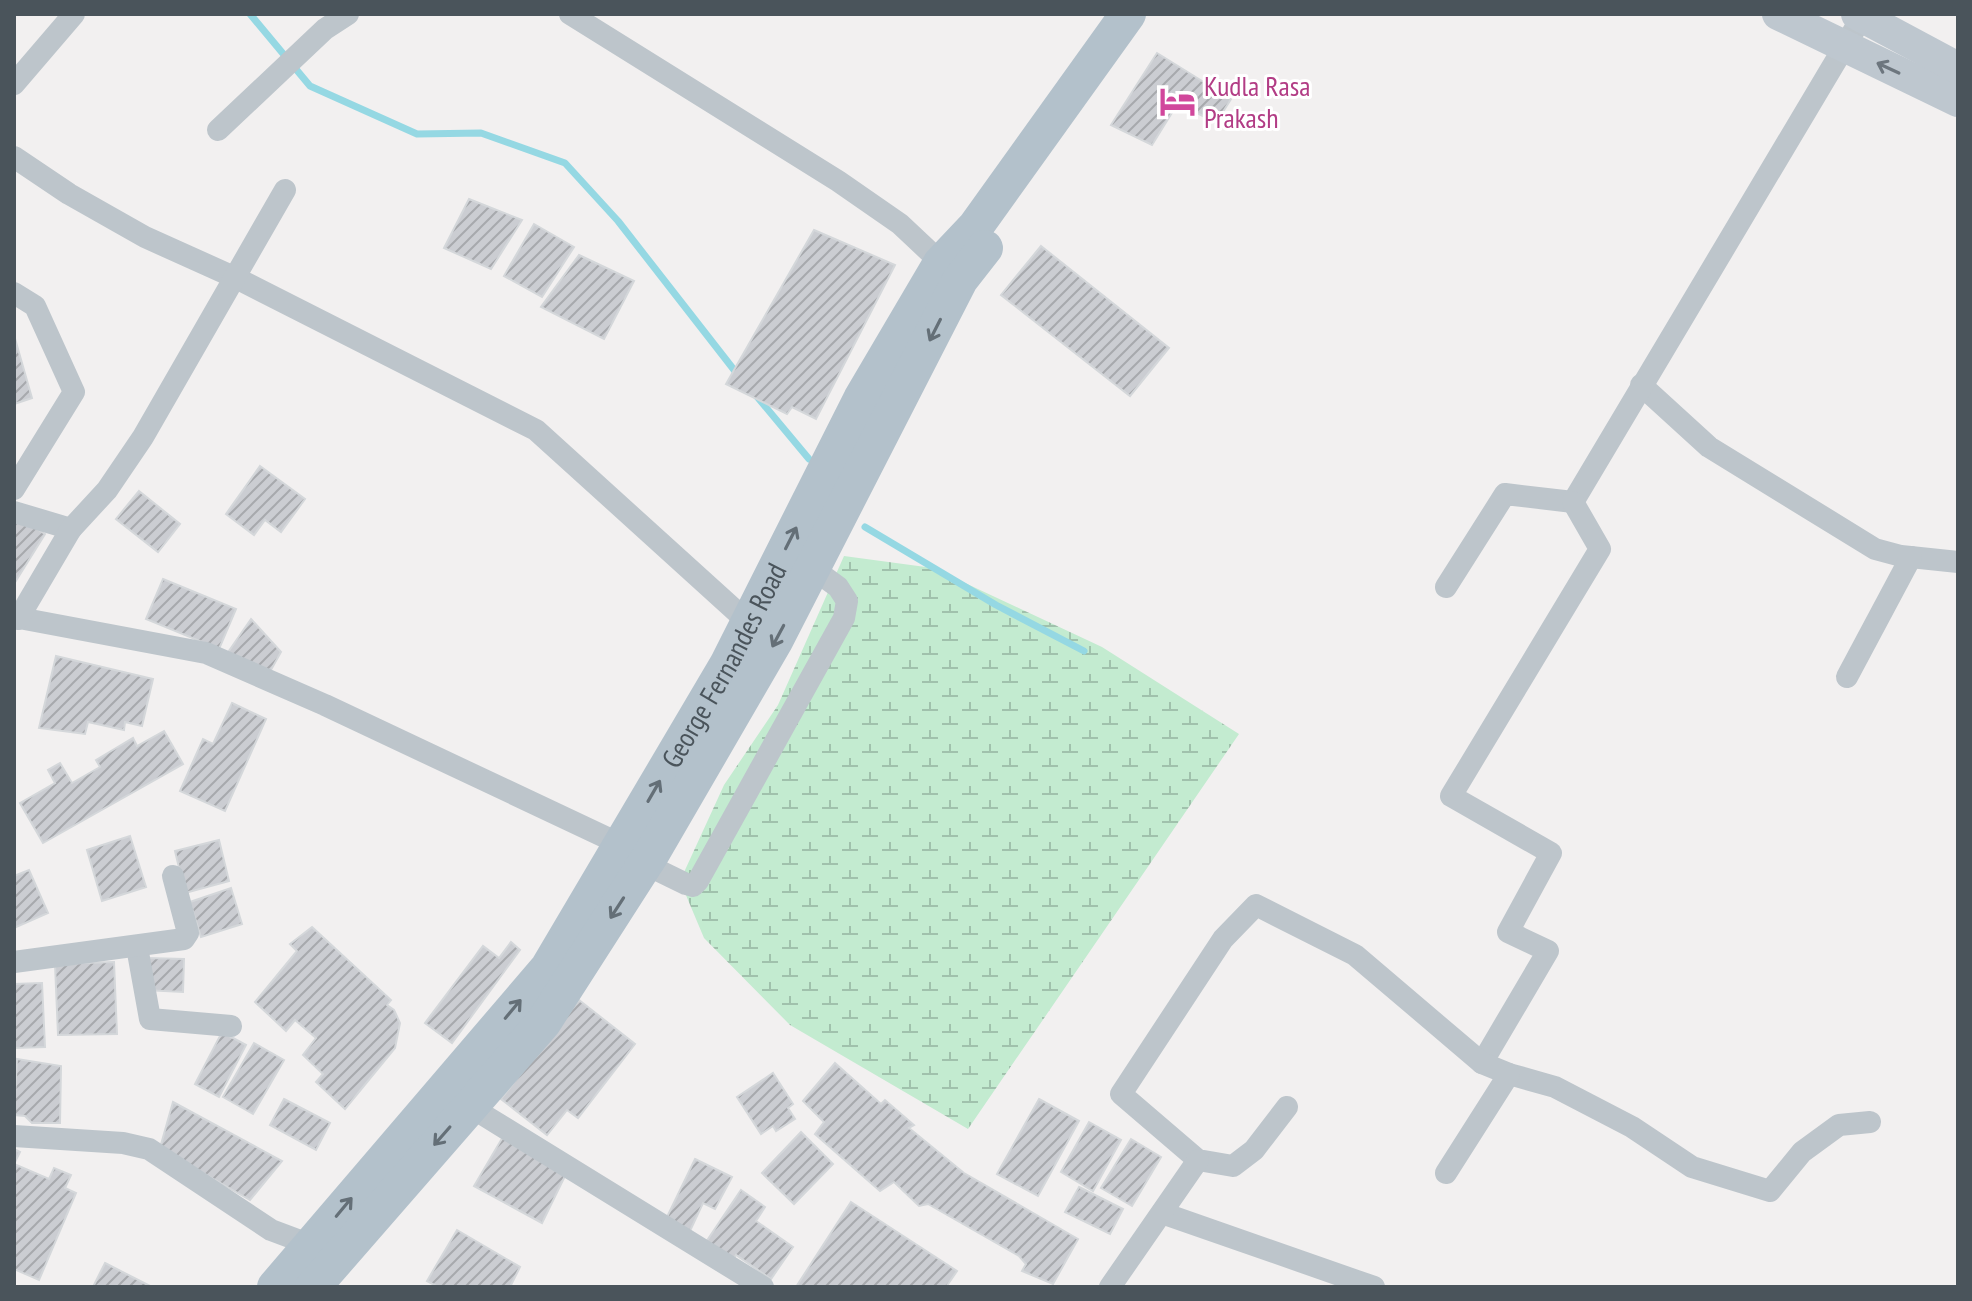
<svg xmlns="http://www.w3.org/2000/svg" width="1972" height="1301" viewBox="0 0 1972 1301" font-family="'PT Sans Narrow',sans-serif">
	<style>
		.wetland { fill: url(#wetland-marsh) }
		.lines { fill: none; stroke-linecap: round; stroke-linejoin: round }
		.stream { stroke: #95d8e3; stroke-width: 7 }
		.building { fill: url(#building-hatch); stroke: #d4d7da; stroke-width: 2 }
		.minor { stroke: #bdc5cb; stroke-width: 22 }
		.secondary { stroke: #bec7cf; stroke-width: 32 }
		.primary { stroke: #b3c1cb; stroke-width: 36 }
		.oneway { stroke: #6d767e }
		.oneway2 { stroke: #646f77 }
		.labels { text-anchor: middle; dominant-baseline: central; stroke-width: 6; stroke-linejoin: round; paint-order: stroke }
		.hotel-label { font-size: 28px; fill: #b23c85; stroke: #fff; text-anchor: start }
		.street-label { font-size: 28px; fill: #4a545b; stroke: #fff }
	</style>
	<defs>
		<pattern id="wetland-marsh" width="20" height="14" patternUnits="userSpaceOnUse" patternTransform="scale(2)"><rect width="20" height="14" fill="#c3ebd0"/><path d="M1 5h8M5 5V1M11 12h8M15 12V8" fill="none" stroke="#a0c1ac"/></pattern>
		<pattern id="building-hatch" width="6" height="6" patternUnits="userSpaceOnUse" patternTransform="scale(2)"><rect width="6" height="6" fill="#cbcdd2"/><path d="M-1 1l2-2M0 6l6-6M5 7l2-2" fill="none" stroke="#a7a9ad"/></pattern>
	</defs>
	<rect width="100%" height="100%" fill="#f2f0f0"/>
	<path class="wetland" d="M844 556 933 568 1102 647 1239 734 968 1129 790 1025 704 938 680 881 724 785 778 705Z"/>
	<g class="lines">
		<g class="stream">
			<path d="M250 14 310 86 417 134 481 133 565 163 618 221 738 375"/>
			<path d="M754 393 809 459"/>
			<path d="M865 527 996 605 1084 651"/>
		</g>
	</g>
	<g class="building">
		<path d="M1157 53 1231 99 1216 123 1178 103 1152 145 1111 125Z"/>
		<path d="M469 199 522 220 491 269 444 248Z"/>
		<path d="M534 224 574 247 542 297 504 276Z"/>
		<path d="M814 230 895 265 816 419 792 407 787 414 726 384Z"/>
		<path d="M1041 246 1169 348 1130 396 1001 295Z"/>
		<path d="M579 255 634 281 604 339 541 307Z"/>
		<path d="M14 335 32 398 14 404Z"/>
		<path d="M260 466 305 499 281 532 265 520 254 535 226 514Z"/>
		<path d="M139 491 180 524 158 552 116 519Z"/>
		<path d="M14 515 45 534 14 584Z"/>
		<path d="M163 579 236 609 219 649 146 619Z"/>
		<path d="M251 619 281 652 267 677 224 658Z"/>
		<path d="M56 656 153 679 142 726 125 722 124 730 88 722 85 734 39 728Z"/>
		<path d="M232 703 266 719 225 811 180 791 203 739 213 744Z"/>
		<path d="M164 731 183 764 43 843 20 803 55 783 48 770 60 763 72 783 100 767 96 760 133 738 137 746Z"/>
		<path d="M130 836 146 887 102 901 87 850Z"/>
		<path d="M219 840 229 881 185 893 175 851Z"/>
		<path d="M29 870 48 913 14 928V876Z"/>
		<path d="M231 888 242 924 201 937 190 902Z"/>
		<path d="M312 927 391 1000 387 1005 394 1010 400 1023 395 1048 345 1109 316 1082 323 1074 303 1055 316 1038 295 1020 286 1031 255 1002 297 951 290 944Z"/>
		<path d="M511 942 520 950 452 1043 425 1023 483 946 499 958Z"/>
		<path d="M146 958 184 959 183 992 145 990Z"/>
		<path d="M114 962 117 1034 58 1035 55 964Z"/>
		<path d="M42 983 45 1047 14 1048V984Z"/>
		<path d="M579 1000 635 1044 578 1118 567 1110 547 1135 501 1099Z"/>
		<path d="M222 1032 246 1045 219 1097 195 1084Z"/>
		<path d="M254 1043 284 1060 253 1114 223 1097Z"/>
		<path d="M17 1059 61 1066 60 1123H32L25 1116 14 1115Z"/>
		<path d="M835 1063 881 1104 885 1100 914 1125 909 1128 964 1173 1078 1239 1053 1284 1022 1271 1026 1264 1019 1256 928 1204 919 1206 894 1182 880 1191 815 1134 824 1122 803 1101Z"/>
		<path d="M773 1073 793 1104 788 1108 795 1119 776 1131 773 1126 761 1134 737 1097Z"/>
		<path d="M284 1099 330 1123 316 1150 270 1125Z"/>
		<path d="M1039 1099 1079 1121 1038 1196 997 1174Z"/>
		<path d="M173 1102 282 1161 250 1200 160 1148Z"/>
		<path d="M1089 1122 1121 1140 1093 1191 1061 1172Z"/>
		<path d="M801 1132 833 1164 794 1204 762 1173Z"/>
		<path d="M504 1135 567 1172 542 1223 474 1186Z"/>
		<path d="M1131 1139 1161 1157 1132 1206 1101 1188Z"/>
		<path d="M14 1149 20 1152 14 1164 49 1179 54 1168 71 1175 65 1188 76 1193 39 1280 14 1269Z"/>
		<path d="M695 1159 732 1177 715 1209 703 1203 690 1231 666 1219Z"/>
		<path d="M1079 1187 1123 1209 1110 1234 1065 1212Z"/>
		<path d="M741 1190 765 1207 756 1221 793 1247 771 1279 736 1255 726 1269 700 1251Z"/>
		<path d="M851 1202 957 1271 946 1287H796Z"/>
		<path d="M457 1230 520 1267 510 1287H438L427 1281Z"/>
		<path d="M105 1263 152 1287H93Z"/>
	</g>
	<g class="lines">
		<g class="minor">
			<path d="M570 14 838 181 900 224 950 271"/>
			<path d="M14 84 74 14"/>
			<path d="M218 130 325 29 348 14"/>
			<path d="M14 157 69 194 145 237 236 278 536 430 749 623"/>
			<path d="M14 293 35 306 74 392 14 489"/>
			<path d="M1641 385 1709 447 1875 549 1901 556 1958 562"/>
			<path d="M14 512 71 529"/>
			<path d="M1446 587 1505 494 1573 502 1862 17"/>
			<path d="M14 617 206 653 325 705 622 845"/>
			<path d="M18 619 71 529 107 490 143 437 285 190"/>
			<path d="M1847 677 1911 557"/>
			<path d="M645 864 686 884 693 886 698 881 844 618 847 601 838 587 812 568"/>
			<path d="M137 947 150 1019 231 1026"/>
			<path d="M14 962 184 939 188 933 173 876"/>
			<path d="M1482 1063 1548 951 1508 932 1551 853 1451 796 1600 549 1573 502"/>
			<path d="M1509 1074 1555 1087 1632 1127 1692 1167 1770 1191 1802 1152 1839 1125 1870 1122"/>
			<path d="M469 1106 763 1287"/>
			<path d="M1287 1107 1254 1150 1233 1166 1198 1160 1121 1094 1223 939 1256 905 1355 955 1482 1063 1509 1074 1446 1173"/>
			<path d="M14 1136 123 1143 149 1149 271 1230 311 1245"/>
			<path d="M1162 1213 1374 1287"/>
			<path d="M1110 1287 1198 1160"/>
		</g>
		<g class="secondary">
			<path d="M1778 14 1958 101"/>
			<path d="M1857 14 1958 68"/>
		</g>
		<g class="primary">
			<path id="s1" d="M275 1287 548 968 727 665 861 399 941 263 976 226 1128 14"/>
			<path d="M313 1287 543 1023 652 853 775 641 960 280 985 248"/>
		</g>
	</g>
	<defs><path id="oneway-shaft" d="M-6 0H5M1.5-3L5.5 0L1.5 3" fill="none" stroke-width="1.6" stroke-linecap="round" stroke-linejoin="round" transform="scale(2)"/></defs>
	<use class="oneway" href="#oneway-shaft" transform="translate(1888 68) rotate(-155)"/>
	<g class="oneway2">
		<use href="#oneway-shaft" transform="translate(935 330) rotate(117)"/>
		<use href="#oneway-shaft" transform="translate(791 538) rotate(-63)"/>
		<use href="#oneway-shaft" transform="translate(778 636) rotate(118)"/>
		<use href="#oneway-shaft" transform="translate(654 791) rotate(-60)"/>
		<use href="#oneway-shaft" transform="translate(617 908) rotate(123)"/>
		<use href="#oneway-shaft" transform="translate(513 1009) rotate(-50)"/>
		<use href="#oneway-shaft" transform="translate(442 1136) rotate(131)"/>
		<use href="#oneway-shaft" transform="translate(344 1207) rotate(-50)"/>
	</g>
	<defs>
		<symbol id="hotel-bare" viewBox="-9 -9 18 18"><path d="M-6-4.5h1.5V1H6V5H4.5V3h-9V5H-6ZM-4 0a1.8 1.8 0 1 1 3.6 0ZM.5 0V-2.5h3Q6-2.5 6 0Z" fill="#d1479c" stroke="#fff" stroke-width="2.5" paint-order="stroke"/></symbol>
	</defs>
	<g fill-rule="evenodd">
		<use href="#hotel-bare" x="1152" y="76" width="51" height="51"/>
	</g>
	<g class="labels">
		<g class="hotel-label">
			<text x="1204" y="85">Kudla Rasa<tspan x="1204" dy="32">Prakash</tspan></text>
		</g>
		<g class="street-label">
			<text stroke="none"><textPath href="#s1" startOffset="770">George Fernandes Road</textPath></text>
		</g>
	</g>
	<rect width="1972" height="1301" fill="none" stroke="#4a545b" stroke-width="32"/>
</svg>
